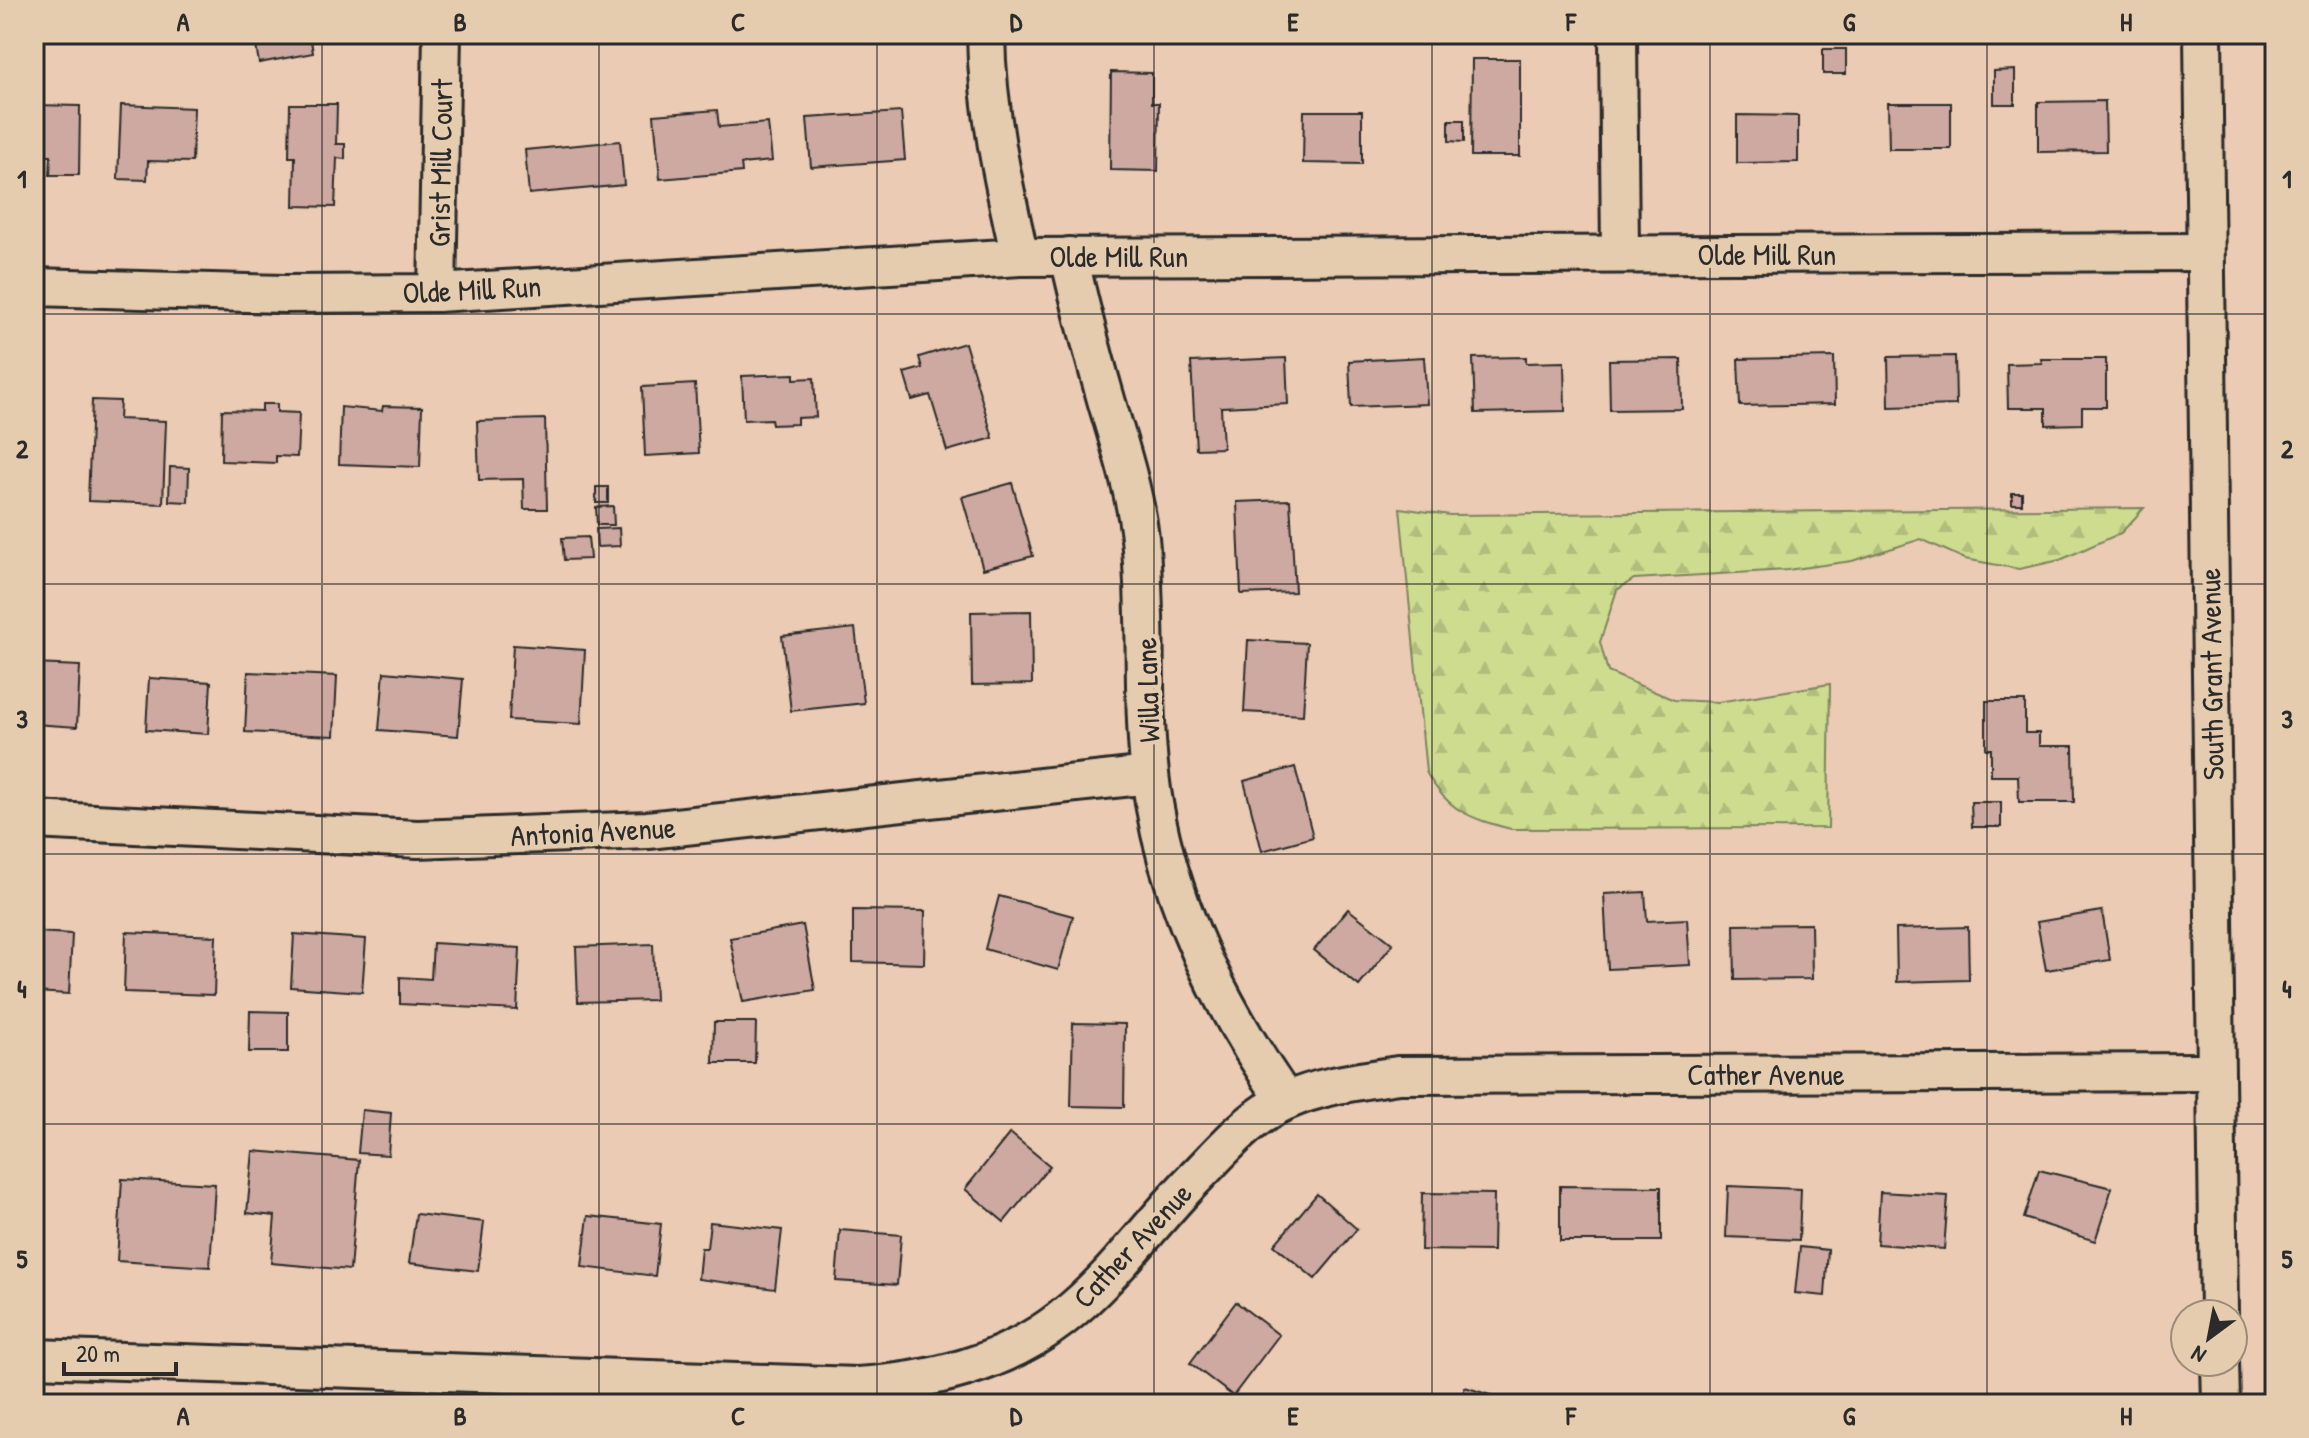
<svg xmlns="http://www.w3.org/2000/svg" width="2309" height="1438" viewBox="0 0 2309 1438" font-family="'Patrick Hand',sans-serif">
	<style>
		.forest { fill: url(#forest-firs); stroke: #7c845e; stroke-width: 2 }
		.building { fill: #cea9a1; stroke: #2b2b2b; stroke-width: 2 }
		.lines { fill: none; stroke-linecap: round; stroke-linejoin: round }
		.minor-casing { stroke: #2b2b2b; stroke-width: 42 }
		.minor { stroke: #e6ccae; stroke-width: 36 }
		.grid { fill: none; stroke: #2b2b2b; stroke-width: 2; stroke-opacity: 0.55 }
		.labels { text-anchor: middle; dominant-baseline: central; stroke-width: 8; stroke-linejoin: round; paint-order: stroke }
		.street-label { font-size: 30px; fill: #2b2b2b; stroke: #e6ccae }
		.neatline { fill: none; stroke: #2b2b2b; stroke-width: 3 }
		.grid-label { font-size: 26px; text-anchor: middle; font-weight: bold; fill: #2b2b2b }
	</style>
	<defs>
		<pattern id="forest-firs" width="22" height="20" patternUnits="userSpaceOnUse" patternTransform="scale(2)"><rect width="22" height="20" fill="#cedc90"/><path d="M5 1l3.5 6h-7zM16 11l3.5 6h-7z" fill="#b1bd7c"/></pattern>
	</defs>
	<rect width="100%" height="100%" fill="#ebcbb3"/>
	<filter id="ink" filterUnits="userSpaceOnUse"><feTurbulence type="fractalNoise" baseFrequency=".0125" numOctaves="2"/><feDisplacementMap in="SourceGraphic" scale="16" xChannelSelector="R" yChannelSelector="G"/><feConvolveMatrix kernelMatrix="1 2 1 2 8 2 1 2 1" color-interpolation-filters="sRGB"/></filter>
	<g filter="url(#ink)">
		<path class="forest" d="M1400 508 1450 515 2144 508 2121 533 2060 560 2019 569 1965 559 1921 539 1852 561 1787 570 1634 579 1617 590 1600 642 1608 672 1674 700 1718 702 1830 684 1828 828 1511 829C1469 818 1448 811 1426 772Z"/>
		<g class="building">
			<path d="M254 34H310L313 53 259 63Z"/>
			<rect x="1823" y="49" width="23" height="25"/>
			<path d="M1472 59H1520V156H1471Z"/>
			<path d="M2015 70V104H1994V71Z"/>
			<path d="M1111 72 1152 73V103H1159L1158 171 1110 170Z"/>
			<path d="M2105 101 2106 151 2038 152V102Z"/>
			<path d="M1888 103H1951V149H1889Z"/>
			<path d="M290 104H337L336 144H345V159L337 158 335 207 294 206 295 157H289Z"/>
			<path d="M34 105 80 106 79 175H50L51 156H34Z"/>
			<path d="M121 105 194 108 192 162 148 161 147 180 118 179Z"/>
			<path d="M717 110 719 127 768 123 772 161 741 164 742 172 660 179 654 115Z"/>
			<path d="M1304 111H1362V164L1303 163Z"/>
			<path d="M901 112 905 160 811 167 807 118Z"/>
			<path d="M1737 115 1798 116V162L1737 163Z"/>
			<path d="M1449 120H1464V142L1449 141Z"/>
			<path d="M620 141 624 185 529 194 525 150Z"/>
			<path d="M965 343 993 438 947 451 930 395 912 400 904 373 922 368 919 357Z"/>
			<path d="M1955 356 1956 405 1889 407 1888 357Z"/>
			<path d="M1424 357 1427 404 1351 407 1349 361Z"/>
			<path d="M1526 357V363L1564 362 1565 411 1475 413 1473 358Z"/>
			<path d="M1834 357 1835 404 1740 406 1738 359Z"/>
			<path d="M1286 358 1288 404 1221 407 1223 448 1196 449 1191 362Z"/>
			<path d="M1681 359 1682 409 1610 410 1609 360Z"/>
			<path d="M2041 359H2106V407H2082V424L2046 425V408H2008L2007 364 2042 363Z"/>
			<path d="M794 374V379L814 378 816 417 797 418V424L772 425 771 419 744 420 742 376Z"/>
			<path d="M695 384 699 453 645 456 642 387Z"/>
			<path d="M92 400 120 401 119 419 166 421 163 504 88 501Z"/>
			<path d="M262 404H277V412L299 413 297 457 276 456V463L221 461 222 410 262 411Z"/>
			<path d="M383 406 422 407 420 467 339 464 341 407 382 411Z"/>
			<path d="M34 411 42 461 34 463Z"/>
			<path d="M545 419 547 509H524L523 479 479 480 477 421Z"/>
			<path d="M170 467 189 468 188 502 169 501Z"/>
			<path d="M1012 483 1033 556 983 569 962 497Z"/>
			<rect x="596" y="487" width="12" height="16"/>
			<rect x="2012" y="493" width="10" height="11"/>
			<path d="M1290 500 1295 592 1241 594 1237 502Z"/>
			<path d="M613 506 614 525H597L596 507Z"/>
			<path d="M619 528 620 546 597 547 596 529Z"/>
			<path d="M588 537 590 559 564 560 562 538Z"/>
			<path d="M1031 611 1032 684 972 685 971 612Z"/>
			<path d="M855 628 864 703 791 711 782 636Z"/>
			<path d="M1248 640 1307 643 1303 715 1244 712Z"/>
			<path d="M513 645 585 650 581 724 509 720Z"/>
			<path d="M34 664 80 666 77 727 34 724Z"/>
			<path d="M248 672 337 676 334 736 245 732Z"/>
			<path d="M384 672 463 679 458 736 379 730Z"/>
			<path d="M149 678 211 682 208 734 146 730Z"/>
			<path d="M1986 701H2025V733H2039V746H2073L2074 802H2019L2018 776H1991V749H1986Z"/>
			<path d="M1295 767 1313 837 1262 851 1244 781Z"/>
			<path d="M1971 802H2001V827H1972Z"/>
			<path d="M1645 892 1647 921 1687 919 1690 965 1608 969 1604 894Z"/>
			<path d="M999 896 1073 916 1058 970 985 949Z"/>
			<path d="M1348 909 1393 944 1359 986 1314 950Z"/>
			<path d="M853 910 925 911 924 964 853 962Z"/>
			<path d="M2102 911 2110 960 2046 970 2037 922Z"/>
			<path d="M1811 924 1812 979 1735 980 1734 925Z"/>
			<path d="M803 925 815 990 743 1002 730 938Z"/>
			<path d="M1968 927 1969 980 1897 982 1896 929Z"/>
			<path d="M34 932 72 934 69 994 34 992Z"/>
			<path d="M126 932 216 936 214 995 124 992Z"/>
			<path d="M294 934 366 939 362 992 291 987Z"/>
			<path d="M433 943 520 948 517 1010 400 1004V977L431 979Z"/>
			<path d="M653 944 655 1000 578 1002 576 947Z"/>
			<path d="M250 1011 288 1012V1052H249Z"/>
			<path d="M714 1022H756L755 1063H713Z"/>
			<path d="M1073 1023 1125 1024 1124 1107 1071 1106Z"/>
			<path d="M362 1110 391 1113 388 1155 358 1153Z"/>
			<path d="M1010 1133 1050 1166 1004 1222 965 1189Z"/>
			<path d="M253 1151 359 1160 350 1270 271 1263 275 1216 247 1213Z"/>
			<path d="M2039 1170 2112 1188 2095 1241 2024 1218Z"/>
			<path d="M122 1179 215 1184 210 1267 117 1261Z"/>
			<path d="M1560 1186 1661 1187V1241H1560Z"/>
			<path d="M1728 1186 1801 1189 1799 1240 1726 1237Z"/>
			<path d="M1880 1192 1948 1196 1944 1249 1877 1244Z"/>
			<path d="M1422 1193 1494 1194 1493 1251 1421 1250Z"/>
			<path d="M1317 1194 1357 1229 1315 1279 1274 1245Z"/>
			<path d="M416 1214 484 1222 478 1271 409 1263Z"/>
			<path d="M588 1216 661 1224 655 1276 582 1267Z"/>
			<path d="M710 1222 782 1230 775 1289 698 1279 701 1248H707Z"/>
			<path d="M840 1230 901 1235 897 1285 836 1281Z"/>
			<path d="M1800 1247 1828 1250 1825 1296 1795 1293Z"/>
			<path d="M1236 1302 1279 1335 1233 1396 1190 1363Z"/>
			<path d="M1465 1387 1518 1404H1460Z"/>
			<path d="M2012 1395 2061 1398V1404H2011Z"/>
		</g>
		<g class="lines">
			<defs>
				<g id="minor">
					<path d="M986 34C987 111 1003 182 1020 257"/>
					<path d="M1618 34 1620 254"/>
					<path d="M2203 34 2219 1314"/>
					<path d="M1069 256C1080 306 1093 354 1107 403 1120 447 1135 492 1140 538 1148 617 1141 696 1150 774 1163 893 1219 1005 1286 1101"/>
					<path d="M34 287 285 294 437 293 1020 257 2205 252"/>
					<path d="M437 293 442 34"/>
					<path d="M34 820 418 839 648 830 1150 775"/>
					<path d="M34 1358 857 1386C931 1381 1002 1365 1061 1319 1112 1280 1150 1224 1194 1179 1223 1150 1248 1118 1286 1101 1322 1085 1360 1081 1398 1075L2215 1072"/>
					<path d="M2220 1362 2221 1404"/>
				</g>
			</defs>
			<use href="#minor" class="minor-casing"/>
			<use href="#minor" class="minor"/>
		</g>
	</g>
	<path class="grid" d="M322 34V1404M599 34V1404M877 34V1404M1154 34V1404M1432 34V1404M1710 34V1404M1987 34V1404M34 314H2275M34 584H2275M34 854H2275M34 1124H2275"/>
	<g class="labels">
		<g class="street-label">
			<text transform="translate(440 163) rotate(-89)">Grist Mill Court</text>
			<text x="1767" y="254">Olde Mill Run</text>
			<text x="1119" y="256">Olde Mill Run</text>
			<text transform="translate(472 289) rotate(-3)">Olde Mill Run</text>
			<text transform="translate(2211 674) rotate(-91)">South Grant Avenue</text>
			<text transform="translate(1147 690) rotate(-92)">Willa Lane</text>
			<text transform="translate(593 831) rotate(-3)">Antonia Avenue</text>
			<text x="1766" y="1074">Cather Avenue</text>
			<text transform="translate(1132 1245) rotate(-47)">Cather Avenue</text>
		</g>
	</g>
	<rect width="2309" height="1438" fill="none" stroke="#e6ccae" stroke-width="88"/>
	<g transform="translate(2209 1338) rotate(212)"><circle r="38" fill="#e6ccae" stroke="#9b8c7a" stroke-width="2"/>
	<path d="M0-6L14 30L0 20L-14 30Z" fill="#2b2b2b"/>
	<text y="-12" font-size="22" font-weight="bold" text-anchor="middle" fill="#2b2b2b">N</text>
	</g>
	<path d="M64 1362v12h112v-12" fill="none" stroke="#2b2b2b" stroke-width="4"/>
	<text x="76" y="1362" font-size="24" fill="#2b2b2b" stroke="#e6ccae" stroke-width="6" paint-order="stroke">20 m</text>
	<rect x="44" y="44" width="2221" height="1350" class="neatline"/>
	<g class="grid-label">
		<text x="183" y="31">A</text>
		<text x="460" y="31">B</text>
		<text x="738" y="31">C</text>
		<text x="1016" y="31">D</text>
		<text x="1293" y="31">E</text>
		<text x="1571" y="31">F</text>
		<text x="1849" y="31">G</text>
		<text x="2126" y="31">H</text>
		<text x="22" y="188">1</text>
		<text x="2287" y="188">1</text>
		<text x="22" y="458">2</text>
		<text x="2287" y="458">2</text>
		<text x="22" y="728">3</text>
		<text x="2287" y="728">3</text>
		<text x="22" y="998">4</text>
		<text x="2287" y="998">4</text>
		<text x="22" y="1268">5</text>
		<text x="2287" y="1268">5</text>
		<text x="183" y="1425">A</text>
		<text x="460" y="1425">B</text>
		<text x="738" y="1425">C</text>
		<text x="1016" y="1425">D</text>
		<text x="1293" y="1425">E</text>
		<text x="1571" y="1425">F</text>
		<text x="1849" y="1425">G</text>
		<text x="2126" y="1425">H</text>
	</g>
</svg>
